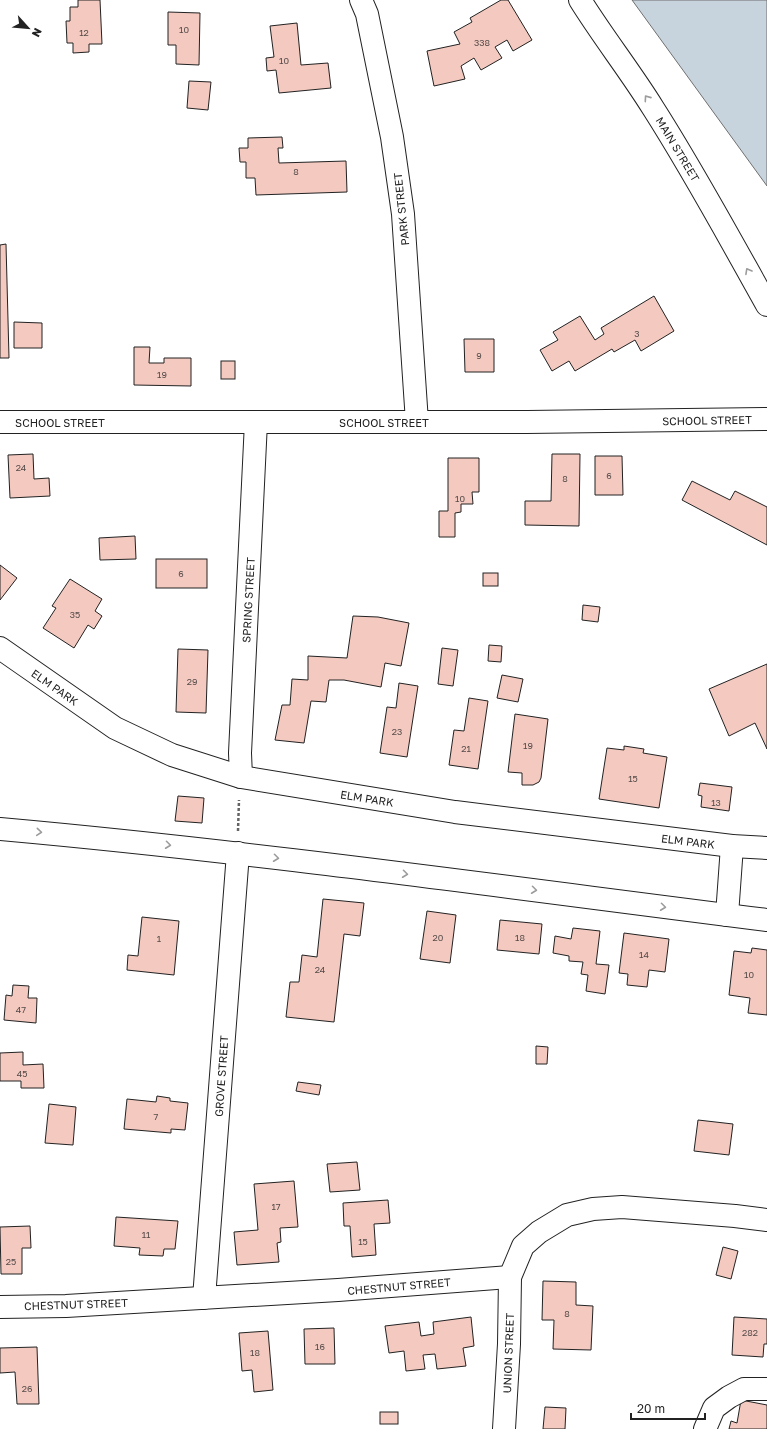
<svg xmlns="http://www.w3.org/2000/svg" width="767" height="1429" viewBox="0 0 767 1429" font-family="'Golos Text',sans-serif">
	<style>
		.water { fill: #c7d3dd; stroke: #6f6f6f }
		.building { fill: #f3c9c0; stroke: #222 }
		.lines { fill: none; stroke-linecap: round; stroke-linejoin: round }
		.minor-casing { stroke: #222; stroke-width: 24 }
		.major-casing { stroke: #222; stroke-width: 24 }
		.path { stroke: #646464; stroke-width: 2.5; stroke-dasharray: 3 2; stroke-linecap: butt }
		.minor { stroke: #fff; stroke-width: 22 }
		.major { stroke: #fff; stroke-width: 22 }
		.oneway { stroke: #9c9c9c }
		.labels { text-anchor: middle; dominant-baseline: central; stroke-width: 3; stroke-linejoin: round; paint-order: stroke }
		.number-label { font-size: 9px; fill: #564c4a }
		.street-label { font-size: 11px; fill: #222; stroke: #fff }
	</style>
	<rect width="100%" height="100%" fill="#fff"/>
	<path class="water" d="M632 0H767V186Z"/>
	<g class="building">
		<path d="M78 0H100L102 44H89V52L73 53V43H67L66 21H70V7H78Z"/>
		<path d="M501 0H508L532 40 513 51 507 40 495 47 502 58 481 70 474 58 461 66 465 79 434 86 427 51 460 44 454 32 472 22 470 18Z"/>
		<path d="M168 12 200 13 199 65 176 64V45H168Z"/>
		<path d="M297 23 301 65 328 63 331 88 279 93 276 70 267 71 266 58 274 57 270 26Z"/>
		<path d="M189 81 211 82 208 110 187 108Z"/>
		<path d="M282 137 283 148H278L279 163 346 161 347 192 256 195 255 178H246V162H240L239 148H248V138Z"/>
		<path d="M6 244 9 358H0V245Z"/>
		<path d="M654 296 674 331 641 351 635 340 614 352 612 349 575 371 569 361 552 371 540 350 558 340 553 332 580 316 595 340 604 334 601 328Z"/>
		<path d="M14 322 42 323V348H14Z"/>
		<path d="M464 339H494V372H465Z"/>
		<path d="M134 347H150L149 363H164V358H191V386L134 385Z"/>
		<rect x="221" y="361" width="14" height="18"/>
		<path d="M33 454 34 479 49 478 50 496 10 498 8 455Z"/>
		<path d="M552 454H580L579 526 525 525V501H551Z"/>
		<path d="M595 456H622L623 495H595Z"/>
		<path d="M448 458H479V492H472L473 504H461V512L455 513V537H439V511H448Z"/>
		<path d="M692 481 730 500 735 491 767 507V545L682 500Z"/>
		<path d="M135 536 136 559 100 560 99 538Z"/>
		<rect x="156" y="559" width="51" height="29"/>
		<path d="M0 565 17 578 0 600Z"/>
		<rect x="483" y="573" width="15" height="13"/>
		<path d="M70 579 102 599 95 611 102 616 94 629 88 625 74 648 43 628 56 608 52 606Z"/>
		<path d="M583 605 600 607 598 622 582 620Z"/>
		<path d="M353 616 378 617 409 623 401 666 385 663 381 687 344 680H329L326 702 311 701 304 743 275 740 282 705H290L292 679 308 680V656L347 658Z"/>
		<path d="M489 645 502 646 501 662 488 661Z"/>
		<path d="M442 648 458 650 453 686 438 684Z"/>
		<path d="M178 649 208 650 206 713 176 712Z"/>
		<path d="M767 664V749L755 723 729 736 709 689Z"/>
		<path d="M502 675 523 679 518 702 497 698Z"/>
		<path d="M399 683 418 686 407 757 380 753 387 707 396 708Z"/>
		<path d="M469 698 488 701 478 769 449 765 454 730 464 731Z"/>
		<path d="M515 714 548 719 541 778 539 782 533 785H522V773L508 772Z"/>
		<path d="M624 746 644 749 643 753 667 757 659 808 599 799 607 748 624 750Z"/>
		<path d="M700 783 732 787 729 811 701 807 702 796 698 795Z"/>
		<path d="M178 796 204 798 202 823 175 821Z"/>
		<path d="M323 899 364 903 360 936 344 934 334 1022 286 1017 290 982H299L302 955 317 957Z"/>
		<path d="M427 911 456 915 450 963 420 959Z"/>
		<path d="M142 917 179 921 174 975 127 970 128 955 138 956Z"/>
		<path d="M500 920 542 924 539 954 497 950Z"/>
		<path d="M573 928 600 931 596 964 609 965 605 994 586 991 588 975 581 974 583 962 569 961V956L553 953 555 936 571 939Z"/>
		<path d="M624 933 669 939 665 972 649 970 647 987 627 985 628 974 619 973Z"/>
		<path d="M752 948 767 950V1015L748 1013 750 998 729 995 734 951 751 953Z"/>
		<path d="M13 985 29 986 28 998H37L36 1023 4 1020 6 995 12 996Z"/>
		<path d="M536 1046 548 1047 547 1064H536Z"/>
		<path d="M23 1052V1065L43 1064 44 1088H21V1081H0V1053Z"/>
		<path d="M298 1082 321 1085 319 1095 296 1091Z"/>
		<path d="M157 1096 170 1098V1101L188 1103 185 1130 171 1129V1133L124 1129 127 1099 156 1102Z"/>
		<path d="M49 1104 76 1107 73 1145 45 1143Z"/>
		<path d="M698 1120 733 1124 729 1155 694 1151Z"/>
		<path d="M357 1162 360 1190 330 1192 327 1164Z"/>
		<path d="M294 1181 298 1227 280 1228 281 1242 277 1243 279 1262 237 1265 234 1232 258 1230 254 1184Z"/>
		<path d="M388 1200 390 1223 374 1224 376 1255 352 1257 350 1226H344L343 1203Z"/>
		<path d="M116 1217 178 1221 175 1249H164L163 1256 139 1255 140 1248 114 1246Z"/>
		<path d="M30 1226 31 1248H22V1274H1L0 1227Z"/>
		<path d="M723 1247 738 1251 731 1279 716 1275Z"/>
		<path d="M543 1281 576 1282V1305L593 1306 591 1350 553 1349 554 1320H542Z"/>
		<path d="M471 1317 474 1346 463 1348 466 1366 437 1369 435 1354 423 1355 425 1369 406 1371 404 1351 389 1353 385 1326 419 1322 421 1336 434 1334 433 1322Z"/>
		<path d="M734 1317 767 1319V1344H764L763 1357 732 1355Z"/>
		<path d="M334 1328 335 1364H305L304 1329Z"/>
		<path d="M268 1331 273 1390 254 1392 252 1370 242 1371 239 1333Z"/>
		<path d="M37 1347 39 1404H17L15 1372 0 1373V1348Z"/>
		<path d="M741 1400 767 1405V1429H729L731 1421 737 1423Z"/>
		<path d="M545 1407 566 1408 565 1429H543Z"/>
		<rect x="380" y="1412" width="18" height="12"/>
	</g>
	<g class="lines">
		<defs>
			<g id="minor">
				<path d="M361 0 367 14 392 137 403 214 417 422"/>
				<path d="M580 0C603 37 630 71 653 108 694 172 730 239 767 305"/>
				<path d="M0 422H527L767 419"/>
				<path d="M241 777 240 753 256 422"/>
				<path d="M0 829C256 852 512 888 767 920"/>
				<path d="M727 915 732 846"/>
				<path d="M204 1298 238 853"/>
				<path d="M0 1307 66 1306 338 1290 510 1277"/>
				<path d="M504 1429 509 1344 510 1277 523 1246 539 1232 567 1215 593 1209 622 1207 735 1216 767 1220"/>
				<path d="M705 1429 714 1408 729 1397 744 1389H767"/>
			</g>
			<path id="major" d="M0 648 115 728 172 755 241 777 455 812 732 846 767 848"/>
		</defs>
		<use href="#minor" class="minor-casing"/>
		<use href="#major" class="major-casing"/>
		<path class="path" d="M238 831 239 800"/>
		<use href="#minor" class="minor"/>
		<use href="#major" class="major"/>
	</g>
	<defs><path id="oneway-chevron" d="M-2-3.5L2.5 0L-2 3.5" fill="none" stroke-width="1.6" stroke-linecap="round" stroke-linejoin="round"/></defs>
	<g class="oneway">
		<use href="#oneway-chevron" transform="translate(647 98) rotate(-125)"/>
		<use href="#oneway-chevron" transform="translate(748 271) rotate(-119)"/>
		<use href="#oneway-chevron" transform="translate(39 832) rotate(5)"/>
		<use href="#oneway-chevron" transform="translate(168 845) rotate(7)"/>
		<use href="#oneway-chevron" transform="translate(276 858) rotate(7)"/>
		<use href="#oneway-chevron" transform="translate(405 874) rotate(7)"/>
		<use href="#oneway-chevron" transform="translate(534 890) rotate(7)"/>
		<use href="#oneway-chevron" transform="translate(663 907) rotate(7)"/>
	</g>
	<g class="labels">
		<g class="number-label">
			<text x="184" y="29">10</text>
			<text x="84" y="32">12</text>
			<text x="482" y="42">338</text>
			<text x="284" y="60">10</text>
			<text x="296" y="171">8</text>
			<text x="637" y="333">3</text>
			<text x="479" y="355">9</text>
			<text x="162" y="374">19</text>
			<text x="21" y="467">24</text>
			<text x="609" y="475">6</text>
			<text x="565" y="478">8</text>
			<text x="460" y="498">10</text>
			<text x="181" y="573">6</text>
			<text x="75" y="614">35</text>
			<text x="192" y="681">29</text>
			<text x="397" y="731">23</text>
			<text x="528" y="745">19</text>
			<text x="466" y="748">21</text>
			<text x="633" y="778">15</text>
			<text x="716" y="802">13</text>
			<text x="438" y="937">20</text>
			<text x="520" y="937">18</text>
			<text x="159" y="938">1</text>
			<text x="644" y="954">14</text>
			<text x="320" y="969">24</text>
			<text x="749" y="974">10</text>
			<text x="21" y="1009">47</text>
			<text x="22" y="1073">45</text>
			<text x="156" y="1116">7</text>
			<text x="276" y="1206">17</text>
			<text x="146" y="1234">11</text>
			<text x="363" y="1241">15</text>
			<text x="11" y="1261">25</text>
			<text x="567" y="1313">8</text>
			<text x="750" y="1332">282</text>
			<text x="320" y="1346">16</text>
			<text x="255" y="1352">18</text>
			<text x="27" y="1388">26</text>
		</g>
		<g class="street-label">
			<text transform="translate(678 149) rotate(59)">MAIN STREET</text>
			<text transform="translate(401 209) rotate(-96)">PARK STREET</text>
			<text transform="translate(707 420) rotate(-1)">SCHOOL STREET</text>
			<text x="60" y="422">SCHOOL STREET</text>
			<text x="384" y="422">SCHOOL STREET</text>
			<text transform="translate(248 600) rotate(-87)">SPRING STREET</text>
			<text transform="translate(55 687) rotate(35)">ELM PARK</text>
			<text transform="translate(367 798) rotate(9)">ELM PARK</text>
			<text transform="translate(688 841) rotate(7)">ELM PARK</text>
			<text transform="translate(221 1076) rotate(-86)">GROVE STREET</text>
			<text transform="translate(399 1286) rotate(-5)">CHESTNUT STREET</text>
			<text transform="translate(76 1304) rotate(-2)">CHESTNUT STREET</text>
			<text transform="translate(508 1353) rotate(-88)">UNION STREET</text>
		</g>
	</g>
	<g transform="translate(28 28) rotate(117)" stroke="#ffffff" stroke-width="3" paint-order="stroke">
	<path d="M0-3L7 15L0 10L-7 15Z" fill="#222222"/>
	<text y="-6" font-size="11" font-weight="bold" text-anchor="middle" fill="#222222">N</text>
	</g>
	<path d="M631 1413v6h74v-6" fill="none" stroke="#222222" stroke-width="2"/>
	<text x="637" y="1413" font-size="12" fill="#222222" stroke="#ffffff" stroke-width="3" paint-order="stroke">20 m</text>
</svg>
